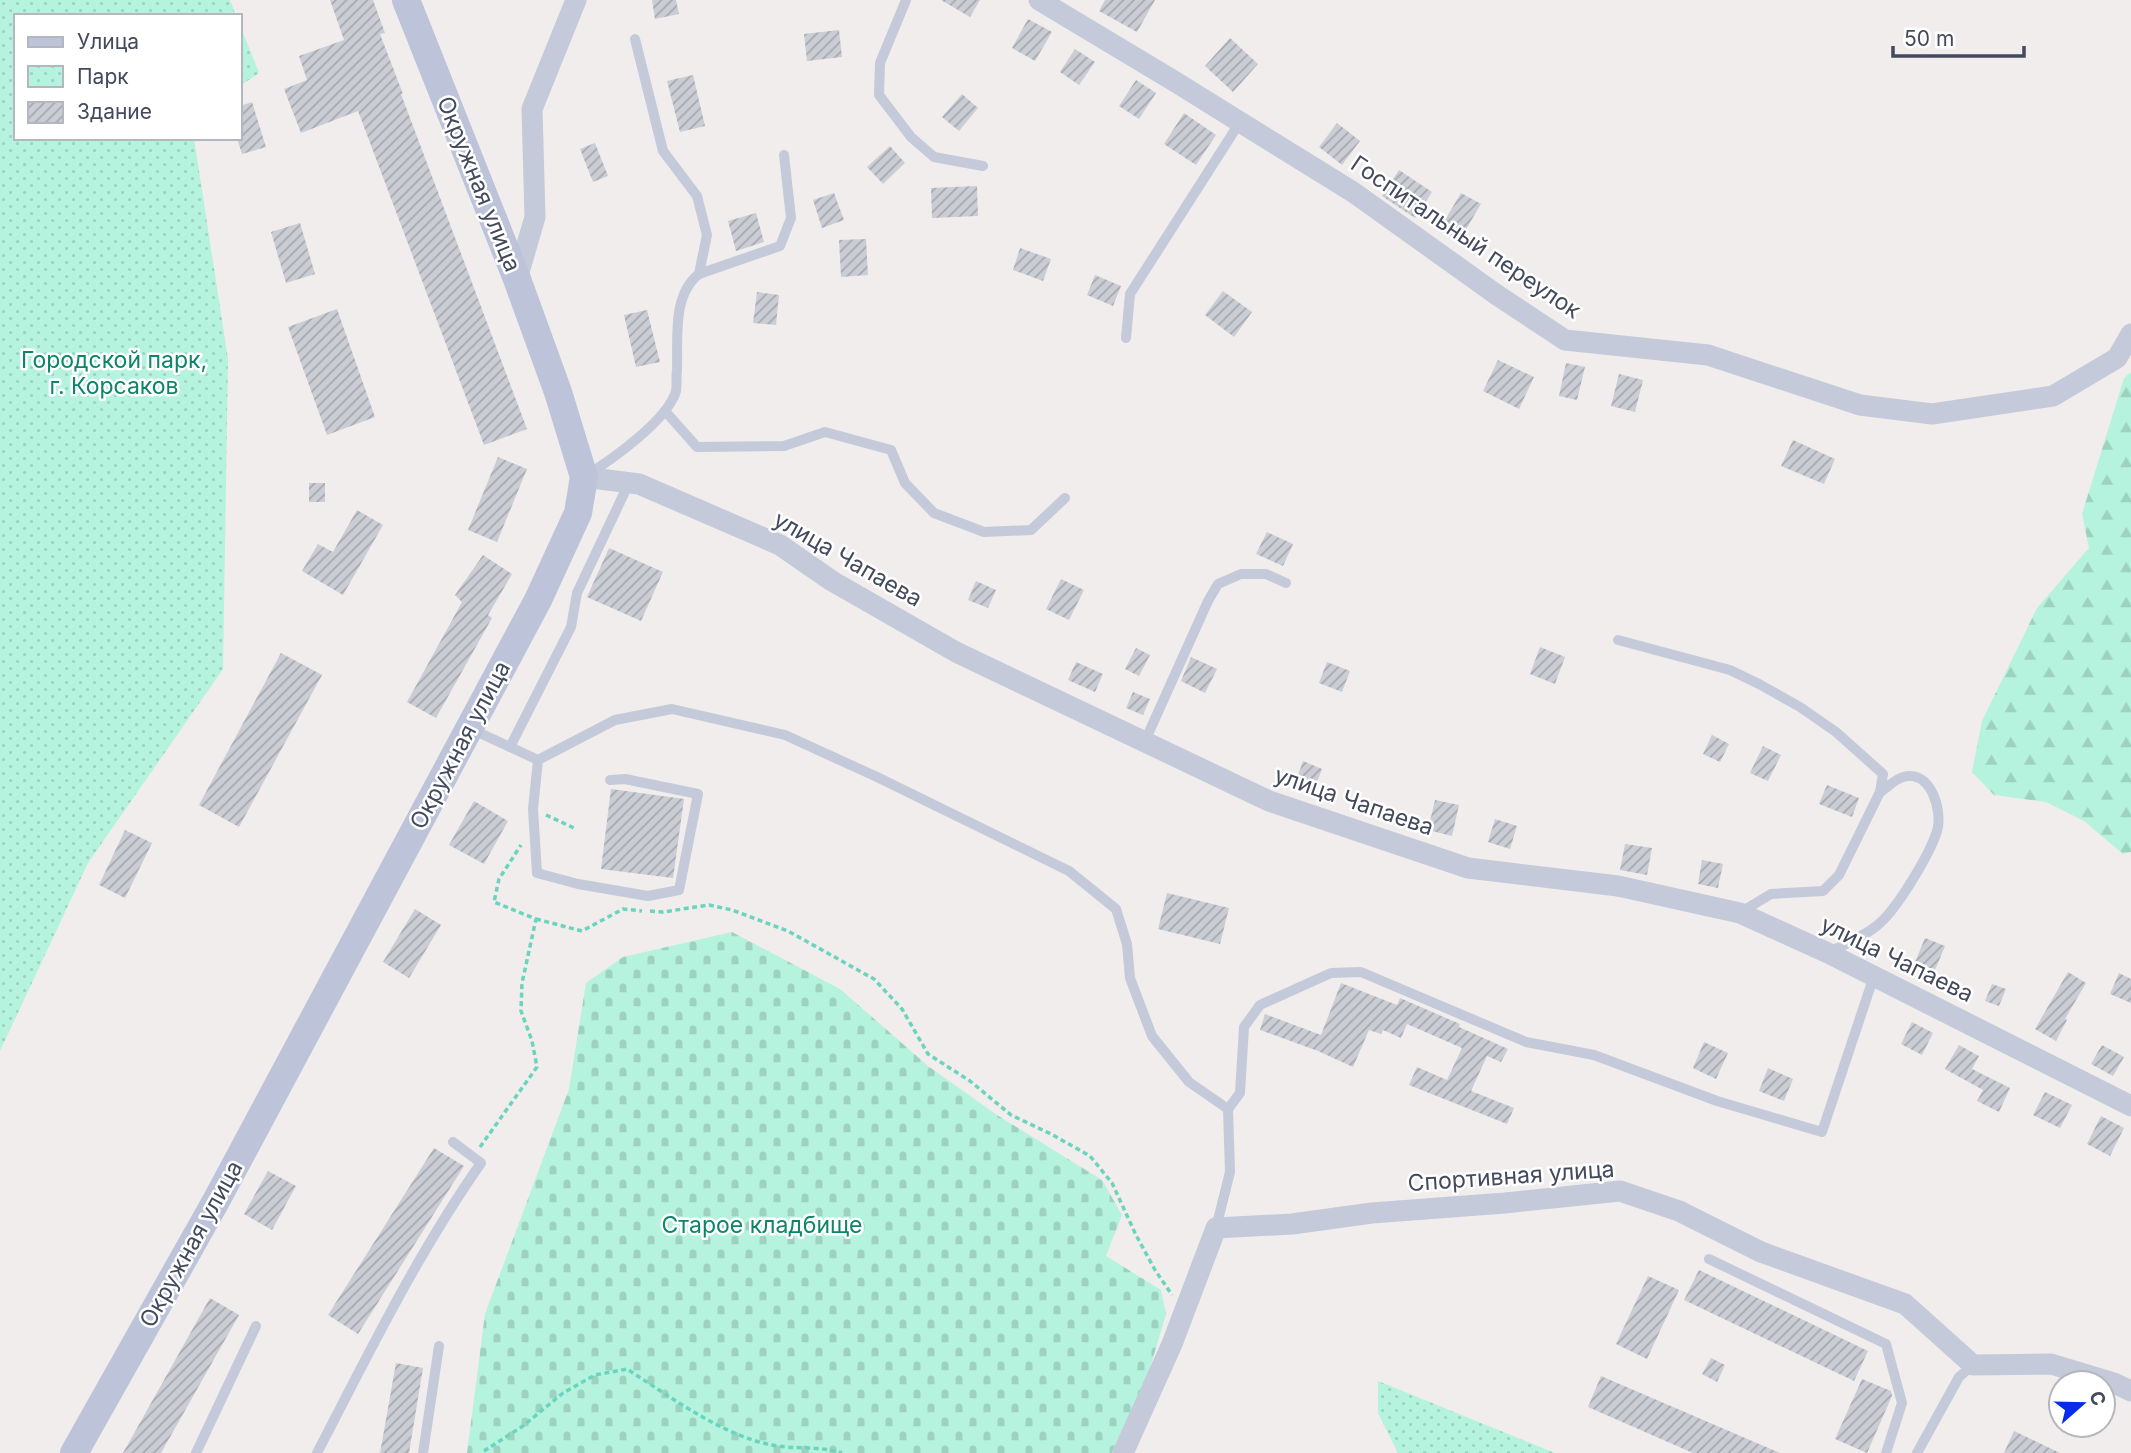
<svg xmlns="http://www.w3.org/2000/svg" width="2131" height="1453" viewBox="0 0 2131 1453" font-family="Inter,sans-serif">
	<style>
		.forest { fill: url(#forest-firs) }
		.cemetery { fill: url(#cemetery-stones) }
		.park { fill: url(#park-dots) }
		.building { fill: url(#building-hatch) }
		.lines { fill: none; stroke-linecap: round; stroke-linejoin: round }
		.path { stroke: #6ad4bd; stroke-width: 3.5; stroke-dasharray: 5 3.5; stroke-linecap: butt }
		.service { stroke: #c4cad9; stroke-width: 10 }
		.minor { stroke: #c4cad9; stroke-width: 21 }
		.secondary { stroke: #bdc3d8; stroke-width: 28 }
		.labels { text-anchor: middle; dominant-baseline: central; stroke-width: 5; stroke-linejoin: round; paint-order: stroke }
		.street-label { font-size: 23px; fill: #434a5c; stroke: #fff }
		.park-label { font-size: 23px; fill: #0d8569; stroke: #fff }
	</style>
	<defs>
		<pattern id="forest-firs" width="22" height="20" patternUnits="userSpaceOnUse" patternTransform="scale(1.75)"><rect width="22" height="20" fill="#b5f3de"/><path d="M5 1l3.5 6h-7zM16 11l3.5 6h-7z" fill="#9dd2c1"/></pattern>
		<pattern id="cemetery-stones" width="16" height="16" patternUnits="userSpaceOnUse" patternTransform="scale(1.75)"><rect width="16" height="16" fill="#b5f3de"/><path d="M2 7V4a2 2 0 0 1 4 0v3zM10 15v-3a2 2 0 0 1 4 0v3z" fill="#9dd2c1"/></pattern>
		<pattern id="park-dots" width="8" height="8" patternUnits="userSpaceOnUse" patternTransform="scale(1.75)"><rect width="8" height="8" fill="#b5f3de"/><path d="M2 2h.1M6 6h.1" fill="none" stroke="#9dd2c1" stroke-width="1.8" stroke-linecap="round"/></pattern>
		<pattern id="building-hatch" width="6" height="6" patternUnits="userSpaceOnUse" patternTransform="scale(1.75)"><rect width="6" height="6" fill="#cbcdd5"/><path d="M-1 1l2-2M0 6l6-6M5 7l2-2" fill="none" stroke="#a6a8b0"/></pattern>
	</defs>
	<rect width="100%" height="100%" fill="#f0edec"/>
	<path class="forest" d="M2131 372V852L2123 854 2084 821 2046 802 1994 795 1972 772 1982 721 2037 608 2089 548 2082 514 2124 378Z"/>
	<path class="cemetery" d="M732 932 840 989 928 1066 997 1115 1102 1180 1122 1215 1106 1256 1161 1290 1166 1314 1148 1375 1112 1453H467L485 1314 569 1089 586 983 623 957Z"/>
	<g class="park">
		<path d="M0 0H230L236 16H16V138H194L228 359 223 669 88 863 0 1051Z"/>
		<path d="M240 25 259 73 240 86Z"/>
		<path d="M1378 1381 1555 1453H1398L1378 1413Z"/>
	</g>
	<g class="building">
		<path d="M330 0H373L385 33 380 34 403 94H401L527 429 484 445 358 111 301 133 284 89 307 80 299 56 344 40Z"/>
		<path d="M652 0H676L679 14 655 19Z"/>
		<path d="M941 0H980L970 17Z"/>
		<path d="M1105 0H1155L1137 32 1099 11Z"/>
		<path d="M1028 19 1052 32 1035 61 1012 48Z"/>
		<path d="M839 30 842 57 807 61 804 34Z"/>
		<path d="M1230 38 1258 64 1233 92 1205 66Z"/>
		<path d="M1075 49 1095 62 1079 85 1060 72Z"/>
		<path d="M693 75 705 126 680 132 667 81Z"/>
		<path d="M1136 80 1156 93 1139 119 1119 106Z"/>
		<path d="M962 94 978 108 959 131 942 117Z"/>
		<path d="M252 102 266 147 242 154 237 138H240V106Z"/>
		<path d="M1184 113 1216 135 1196 165 1164 144Z"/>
		<path d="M1337 123 1360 141 1342 165 1319 147Z"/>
		<path d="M595 143 608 176 593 182 580 149Z"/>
		<path d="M890 146 905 163 883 184 867 167Z"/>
		<path d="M1399 170 1432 192 1415 218 1382 196Z"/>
		<path d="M977 186 978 216 932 218 931 188Z"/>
		<path d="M834 193 844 220 822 228 813 200Z"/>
		<path d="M1461 193 1481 204 1459 241 1439 230Z"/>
		<path d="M756 213 764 242 736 251 728 221Z"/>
		<path d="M300 223 315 274 286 283 271 232Z"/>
		<path d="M866 239 868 275 841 277 839 240Z"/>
		<path d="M1020 248 1051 259 1043 281 1013 270Z"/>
		<path d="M1095 275 1121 286 1113 306 1087 295Z"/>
		<path d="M1223 291 1252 312 1234 337 1205 315Z"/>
		<path d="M757 292 779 295 776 325 753 323Z"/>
		<path d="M337 309 375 417 327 435 288 327Z"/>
		<path d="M647 310 660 362 636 367 624 315Z"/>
		<path d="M1498 360 1534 377 1519 409 1483 391Z"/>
		<path d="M1566 363 1585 367 1577 400 1559 396Z"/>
		<path d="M1619 374 1643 380 1635 412 1611 406Z"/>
		<path d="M1793 440 1835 459 1824 484 1781 466Z"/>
		<path d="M498 457 527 469 497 542 468 530Z"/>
		<rect x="309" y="483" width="16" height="19"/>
		<path d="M357 510 383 525 343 595 302 571 318 544 333 552Z"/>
		<path d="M1267 532 1293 544 1283 566 1256 554Z"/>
		<path d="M609 548 663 572 641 621 587 597Z"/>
		<path d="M483 555 512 574 488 615 492 618 436 718 407 702 462 602 455 595Z"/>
		<path d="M1061 579 1084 590 1069 620 1046 609Z"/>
		<path d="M976 581 996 590 988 608 968 600Z"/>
		<path d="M1540 647 1565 657 1555 684 1530 674Z"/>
		<path d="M1136 648 1150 655 1139 676 1125 669Z"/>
		<path d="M281 653 322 675 239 827 199 805Z"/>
		<path d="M1191 657 1217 669 1205 693 1181 681Z"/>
		<path d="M1076 662 1103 674 1095 692 1068 680Z"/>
		<path d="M1327 662 1350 671 1342 692 1319 683Z"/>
		<path d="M1133 692 1150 699 1143 715 1126 708Z"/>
		<path d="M1712 735 1729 744 1720 762 1703 754Z"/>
		<path d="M1763 746 1781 755 1768 781 1750 773Z"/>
		<path d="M1303 761 1322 769 1315 788 1296 781Z"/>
		<path d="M1827 785 1859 798 1852 817 1819 804Z"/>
		<path d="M611 789 684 799 673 878 601 869Z"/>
		<path d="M1435 800 1459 805 1452 836 1428 830Z"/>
		<path d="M474 801 508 821 484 864 449 845Z"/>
		<path d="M1495 819 1517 826 1510 849 1488 842Z"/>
		<path d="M125 830 152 843 125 898 99 885Z"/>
		<path d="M1625 844 1652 848 1647 875 1620 870Z"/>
		<path d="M1702 860 1723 864 1718 888 1698 884Z"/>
		<path d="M1167 893 1229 908 1220 944 1158 929Z"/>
		<path d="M415 909 441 925 409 978 383 962Z"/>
		<path d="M1925 938 1945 946 1935 970 1915 962Z"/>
		<path d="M2068 972 2086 983 2065 1019 2067 1020 2056 1041 2035 1029Z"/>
		<path d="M2119 973 2131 979V1003L2110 994Z"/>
		<path d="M1341 983 1397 1005 1400 998 1460 1024 1459 1027 1508 1049 1501 1062 1487 1056 1471 1091 1514 1108 1507 1124 1409 1085 1417 1067 1447 1080 1462 1048 1407 1024 1401 1038 1383 1030 1381 1034 1369 1030 1353 1067 1318 1051 1260 1030 1265 1014 1321 1035Z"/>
		<path d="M1992 984 2006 989 1999 1006 1985 1001Z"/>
		<path d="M1912 1022 1933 1033 1922 1055 1901 1044Z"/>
		<path d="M1704 1042 1728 1053 1716 1079 1693 1068Z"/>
		<path d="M1959 1045 1979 1056 1972 1069 2010 1088 1999 1112 1977 1101 1983 1090 1945 1069Z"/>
		<path d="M2102 1045 2124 1057 2113 1076 2091 1064Z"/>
		<path d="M1768 1068 1793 1079 1784 1101 1759 1091Z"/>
		<path d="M2045 1092 2072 1105 2060 1128 2033 1115Z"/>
		<path d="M2101 1116 2124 1128 2110 1156 2087 1144Z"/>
		<path d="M434 1148 464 1166 358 1334 328 1315Z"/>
		<path d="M268 1171 296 1186 272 1230 244 1214Z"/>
		<path d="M1699 1270 1868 1351 1854 1381 1684 1300Z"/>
		<path d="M1648 1276 1679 1290 1647 1359 1616 1344Z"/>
		<path d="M210 1298 239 1315 161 1453H123Z"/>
		<path d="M1711 1358 1725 1365 1717 1382 1702 1374Z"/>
		<path d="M396 1363 423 1368 409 1453H380Z"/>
		<path d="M1601 1376 1780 1453H1693L1588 1407Z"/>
		<path d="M1862 1379 1891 1391 1892 1396 1867 1453 1835 1439Z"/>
		<path d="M2014 1431 2060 1453H2004Z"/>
	</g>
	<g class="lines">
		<g class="path">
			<path d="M546 815 574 828"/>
			<path d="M650 911 663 912 709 905 732 910 788 931 874 979 902 1009 928 1054 970 1081 1011 1115 1051 1134 1090 1156 1112 1183 1136 1235 1155 1270 1172 1295"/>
			<path d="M536 919 582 931 623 909 642 911"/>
			<path d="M480 1147 537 1067 532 1041 521 1011 522 983 536 919 494 902 499 879 521 845"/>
			<path d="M484 1451 523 1426 563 1393 595 1375 627 1369C669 1396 723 1436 772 1445 796 1450 817 1445 842 1453"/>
		</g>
		<g class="service">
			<path d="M906 0 880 63 879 95 911 137 934 157 983 166"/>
			<path d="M635 39 663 151 697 196 707 235 699 274"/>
			<path d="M1126 338 1130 294 1240 122"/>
			<path d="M665 411 697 447 784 446 825 432 891 450 905 483 934 513 984 532 1031 530 1065 498"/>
			<path d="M587 475C611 460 668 420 676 391 677 385 676 376 677 370 678 338 672 295 699 274L780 246 791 218 784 155"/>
			<path d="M1618 640 1730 670 1759 684 1800 707 1836 732 1883 774 1880 792 1839 875 1823 891 1771 894 1741 912"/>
			<path d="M469 728 538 760 533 809 537 873 578 884 648 896 679 890 698 794 625 779 610 780"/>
			<path d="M1145 741 1208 601 1218 584 1241 574H1266L1286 583"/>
			<path d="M510 747 571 627 577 593 629 483"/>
			<path d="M538 760 615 720 672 709 785 735 877 777 1069 871 1116 909 1127 944 1130 978 1152 1036 1189 1082 1228 1109 1230 1172 1216 1228"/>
			<path d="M1828 953C1845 944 1866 936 1880 923 1898 907 1930 854 1937 831 1943 811 1931 769 1903 777 1895 779 1887 788 1880 792"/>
			<path d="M1228 1109 1240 1093 1244 1027 1260 1005 1331 973 1361 972 1526 1042 1594 1055 1717 1101 1822 1132 1874 976"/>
			<path d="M1709 1259 1886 1344 1902 1403 1886 1453"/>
			<path d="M196 1453 256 1326"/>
			<path d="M317 1453C368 1355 417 1254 481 1163L453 1142"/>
			<path d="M423 1453 439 1346"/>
			<path d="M1917 1453 1959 1377 1973 1365"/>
		</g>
		<g class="minor">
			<path d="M1039 0 1174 81 1353 192 1497 295 1565 340 1708 355 1860 405 1932 414 2053 396 2117 358 2131 334"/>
			<path d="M517 279 535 217 532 109 576 0"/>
			<path d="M584 477 639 484 780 545 832 581 956 652 1269 801 1468 868 1618 886 1740 913 1828 953 2131 1106"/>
			<path d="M1123 1453 1172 1344 1216 1228 1292 1224 1372 1213 1505 1203 1620 1191 1679 1211 1761 1252 1905 1304 1973 1365 2051 1364 2114 1383 2131 1391"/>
		</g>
		<path class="secondary" d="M74 1453 216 1201 538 600 578 513 584 477 558 392 517 279 406 0"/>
	</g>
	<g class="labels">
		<g class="street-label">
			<text transform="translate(479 184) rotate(68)">Окружная улица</text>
			<text transform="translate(1466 237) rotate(34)">Госпитальный переулок</text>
			<text transform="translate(848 559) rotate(30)">улица Чапаева</text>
			<text transform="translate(460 745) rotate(-62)">Окружная улица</text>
			<text transform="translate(1354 801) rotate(19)">улица Чапаева</text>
			<text transform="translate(1897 959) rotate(26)">улица Чапаева</text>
			<text transform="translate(1511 1176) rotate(-4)">Спортивная улица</text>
			<text transform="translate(191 1244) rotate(-61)">Окружная улица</text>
		</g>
		<g class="park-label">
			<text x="114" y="360">Городской парк,<tspan x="114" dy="26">г. Корсаков</tspan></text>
			<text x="762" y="1225">Старое кладбище</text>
		</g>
	</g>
	<rect x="14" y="14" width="228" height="126" fill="#ffffff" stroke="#b4b7be" stroke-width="2"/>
	<rect x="28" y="37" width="35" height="10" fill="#bdc3d8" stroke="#b4b7be" stroke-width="2"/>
	<text x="77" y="49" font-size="21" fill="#434a5c">Улица</text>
	<rect x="28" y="66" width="35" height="21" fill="url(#park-dots)" stroke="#b4b7be" stroke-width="2"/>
	<text x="77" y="84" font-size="21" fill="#434a5c">Парк</text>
	<rect x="28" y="102" width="35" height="21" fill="url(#building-hatch)" stroke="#b4b7be" stroke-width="2"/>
	<text x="77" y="119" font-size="21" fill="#434a5c">Здание</text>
	<g transform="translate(2082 1404) rotate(70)"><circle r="33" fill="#ffffff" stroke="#b4b7be" stroke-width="2"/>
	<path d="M0-5L12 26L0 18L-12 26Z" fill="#062cf0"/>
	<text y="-10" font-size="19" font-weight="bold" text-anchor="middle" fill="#434a5c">С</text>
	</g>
	<path d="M1893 46v10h131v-10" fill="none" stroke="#434a5c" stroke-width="3.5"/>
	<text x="1904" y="46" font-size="21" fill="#434a5c" stroke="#ffffff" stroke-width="5" paint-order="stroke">50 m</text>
</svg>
